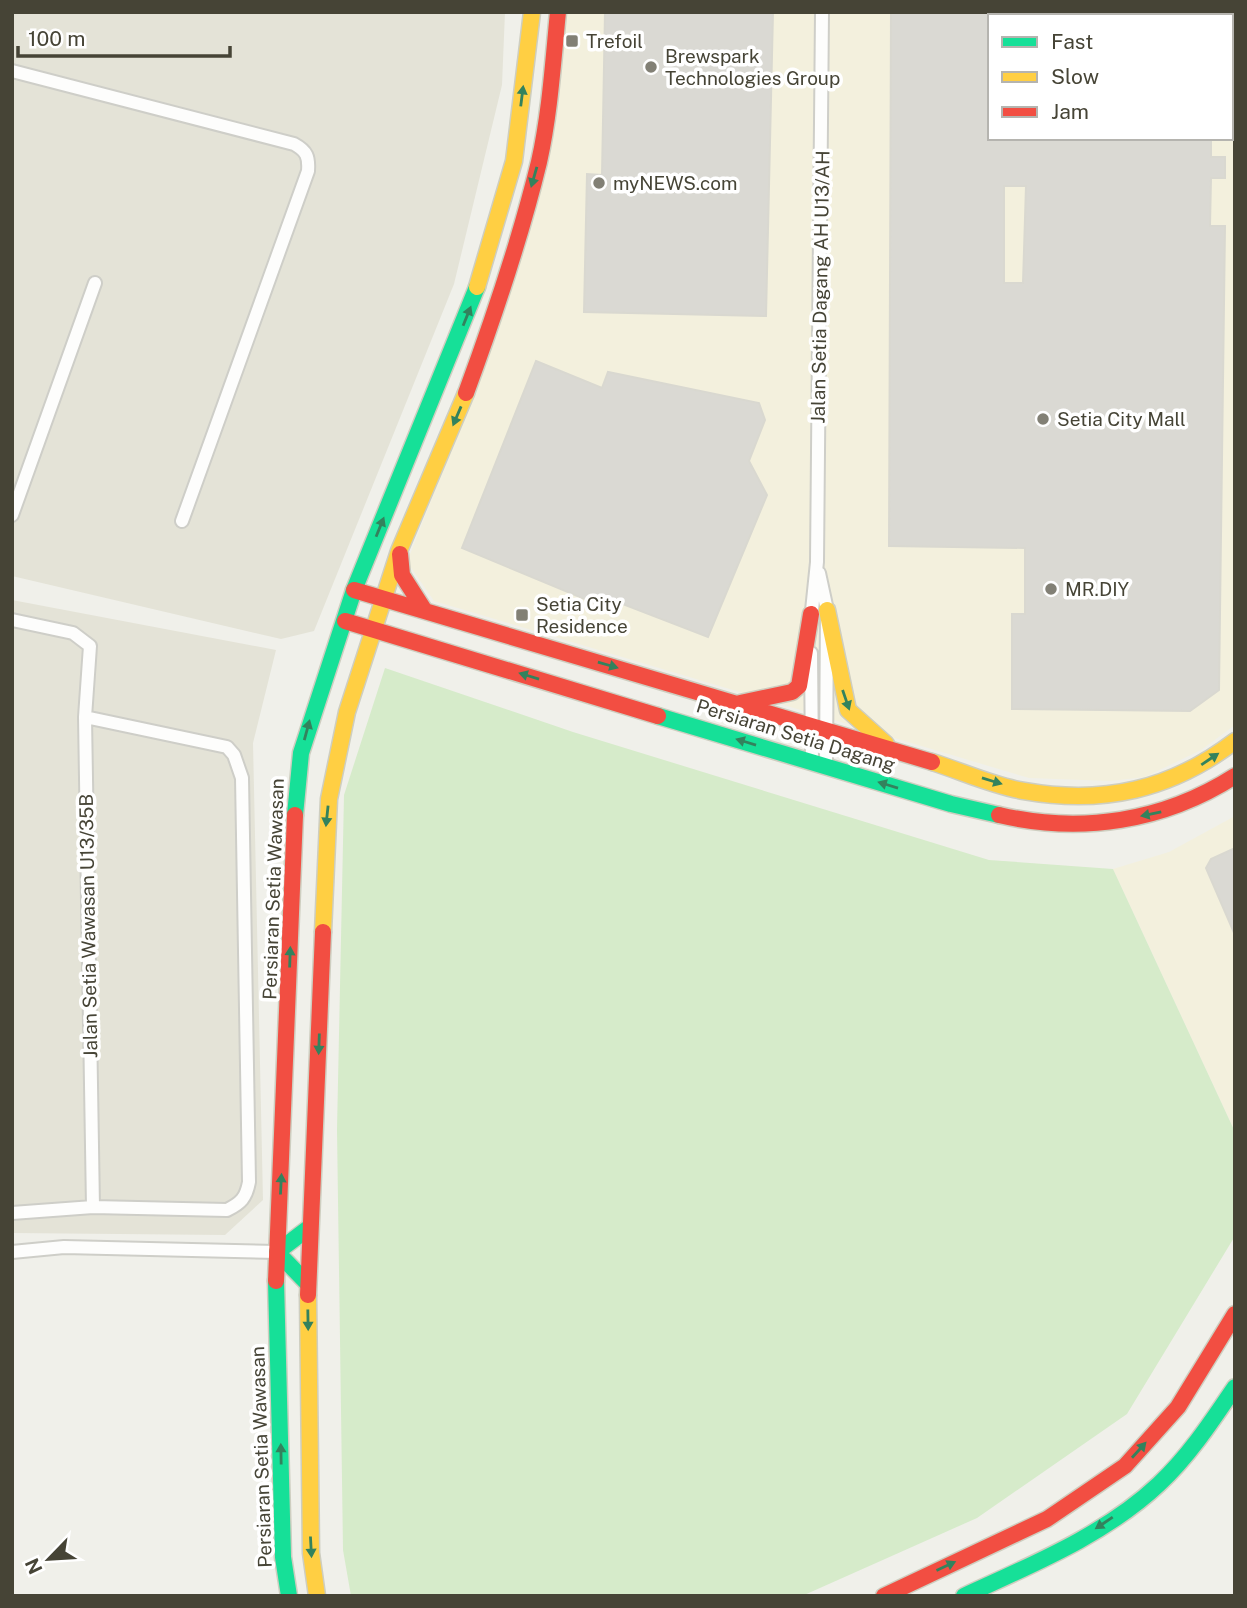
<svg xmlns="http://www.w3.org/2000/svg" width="1247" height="1608" viewBox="0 0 1247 1608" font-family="'Public Sans',sans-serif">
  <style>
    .residential { fill: #e4e3d7 }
    .commercial { fill: #f3f0dd; fill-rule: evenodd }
    .green { fill: #d6ebca }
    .building { fill: #dad9d3; stroke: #d9d8d0; stroke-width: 2; fill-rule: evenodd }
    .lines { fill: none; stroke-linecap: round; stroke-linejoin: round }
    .street-casing { stroke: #cecec8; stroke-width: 16 }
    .fast-casing { stroke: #cecec0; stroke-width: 19 }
    .slow-casing { stroke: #cecec0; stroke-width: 19 }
    .jam-casing { stroke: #cecec0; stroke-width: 19 }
    .street { stroke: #fdfdfc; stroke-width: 12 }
    .fast { stroke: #16e098; stroke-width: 16 }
    .slow { stroke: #ffcf43; stroke-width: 16 }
    .jam { stroke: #f24e42; stroke-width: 16 }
    .oneway { fill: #33825d }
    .poi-dot { fill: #828075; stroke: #fff; stroke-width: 2.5 }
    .labels { text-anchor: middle; stroke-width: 7; stroke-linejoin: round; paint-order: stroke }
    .poi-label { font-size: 19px; fill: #464436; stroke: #fff; text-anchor: start }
    .street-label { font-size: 19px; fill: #464436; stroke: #fff }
  </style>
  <rect width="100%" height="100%" fill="#f0f0ea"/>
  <!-- residential -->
  <path class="residential" d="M12,12H505L502,85L454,284L314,631L281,639L12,576Z
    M12,600L276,650L253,743L263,1200L225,1235L12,1233Z"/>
  <!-- commercial -->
  <path class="commercial" d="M565,12H1235V725L1201,750L1145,777L1110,781L1029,778L434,601L407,562L502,319ZM990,16H1231V138H990Z
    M1235,816V1132L1113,869L1169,852Z"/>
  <!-- green -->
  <path class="green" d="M385,668L573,732L989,860L1113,869L1235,1132V1236L1127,1414L977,1518L802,1596H351L343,1550L337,1130L344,795Z"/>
  <!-- building -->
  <path class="building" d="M605,12H773L766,316L584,312L587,174L602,175Z
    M891,12H990V138H1211V157H1225V178H1211L1210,226H1225L1219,690L1190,711L1012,709V614H1025V548L889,546ZM1004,186H1026L1023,283H1004Z
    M536,361L602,388L608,372L759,403L765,420L749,461L767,495L708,637L615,601L611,610L462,548Z
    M1235,848V935L1206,868L1211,859Z"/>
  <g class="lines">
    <!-- street casing -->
    <g class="street-casing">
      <path id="street" d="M12,71L294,144C307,151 309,157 308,171L182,521
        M12,515L95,283
        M819,573L827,610L826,766
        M12,620L73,633L90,646L85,717L93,1207
        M811,620L817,562L822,12
        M811,653L812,761
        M12,1213L93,1207L227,1210C241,1203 246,1198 249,1182L242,778L234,755L227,747L85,717
        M12,1252L64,1247L277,1252"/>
    </g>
    <!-- fast casing -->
    <g class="fast-casing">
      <path id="fast" d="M658,716L951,804L999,815
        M295,815L301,753L354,590L477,287
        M277,1252L308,1284
        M277,1252L310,1227
        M276,1281L283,1557L289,1596
        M964,1596C1031,1565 1105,1535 1159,1484C1189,1456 1212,1421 1235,1387"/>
    </g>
    <!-- slow casing -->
    <g class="slow-casing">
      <path id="slow" d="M477,287L514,161L532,12
        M827,610L848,710L886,744
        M932,762C961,771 993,786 1024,791C1103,805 1171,790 1235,741
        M323,932L329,799L347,712L399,551L466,393
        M308,1295L311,1553L317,1596"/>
    </g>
    <!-- jam casing -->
    <g class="jam-casing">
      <path id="jam" d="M466,393C494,317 520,240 539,162C550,113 553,62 558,12
        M400,554L402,575L425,611
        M354,590L932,762
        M345,621L658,716
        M740,703L792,692L799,686L811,614
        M999,815C1081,834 1163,822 1235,776
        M276,1281L295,815
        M308,1295L323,932
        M884,1596L1047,1519L1125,1466L1178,1407L1235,1314"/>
    </g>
    <!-- street -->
    <use href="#street" class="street"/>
    <!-- fast -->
    <use href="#fast" class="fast"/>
    <!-- slow -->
    <use href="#slow" class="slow"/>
    <!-- jam -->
    <use href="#jam" class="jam"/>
  </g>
  <!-- one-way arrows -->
  <defs><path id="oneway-solid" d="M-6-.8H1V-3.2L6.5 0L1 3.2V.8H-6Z" transform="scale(1.75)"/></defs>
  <g class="oneway">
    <use href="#oneway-solid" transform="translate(522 96) rotate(-83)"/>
    <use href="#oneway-solid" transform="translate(534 177) rotate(106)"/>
    <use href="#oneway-solid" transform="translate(467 316) rotate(-68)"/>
    <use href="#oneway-solid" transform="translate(457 416) rotate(113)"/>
    <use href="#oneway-solid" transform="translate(380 527) rotate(-68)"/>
    <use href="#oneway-solid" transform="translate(608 665) rotate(16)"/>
    <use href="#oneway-solid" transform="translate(529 676) rotate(-163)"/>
    <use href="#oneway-solid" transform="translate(846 700) rotate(71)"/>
    <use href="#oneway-solid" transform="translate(307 730) rotate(-75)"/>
    <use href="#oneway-solid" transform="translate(746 742) rotate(-163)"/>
    <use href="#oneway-solid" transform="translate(1210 759) rotate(-34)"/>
    <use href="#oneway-solid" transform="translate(992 781) rotate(17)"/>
    <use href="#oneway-solid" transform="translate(888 785) rotate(-163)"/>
    <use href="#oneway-solid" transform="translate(1151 814) rotate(168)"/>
    <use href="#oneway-solid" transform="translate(327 816) rotate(96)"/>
    <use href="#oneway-solid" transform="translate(290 957) rotate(-88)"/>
    <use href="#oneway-solid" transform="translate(319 1044) rotate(92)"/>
    <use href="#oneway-solid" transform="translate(281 1184) rotate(-87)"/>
    <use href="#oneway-solid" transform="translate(308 1320) rotate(89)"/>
    <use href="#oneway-solid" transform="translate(1139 1450) rotate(-48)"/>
    <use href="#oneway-solid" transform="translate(281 1454) rotate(-91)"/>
    <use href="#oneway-solid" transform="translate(1104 1523) rotate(146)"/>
    <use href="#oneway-solid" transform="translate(311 1547) rotate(87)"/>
    <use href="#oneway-solid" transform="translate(946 1566) rotate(-25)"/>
  </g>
  <!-- markers -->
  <g class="poi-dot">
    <rect x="565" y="34" width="14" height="14" rx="3.5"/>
    <circle cx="651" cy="67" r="7"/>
    <circle cx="599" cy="183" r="7"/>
    <circle cx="1043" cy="419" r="7"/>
    <circle cx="1051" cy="589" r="7"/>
    <rect x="515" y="608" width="14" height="14" rx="3.5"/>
  </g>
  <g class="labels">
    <!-- poi labels -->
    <g class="poi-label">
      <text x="586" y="48">Trefoil</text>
      <text x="665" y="63">Brewspark<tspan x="665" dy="22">Technologies Group</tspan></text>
      <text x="613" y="190">myNEWS.com</text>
      <text x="1057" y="426">Setia City Mall</text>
      <text x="1065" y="596">MR.DIY</text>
      <text x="536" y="611">Setia City<tspan x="536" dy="22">Residence</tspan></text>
    </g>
    <!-- street labels -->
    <g class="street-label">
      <text transform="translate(820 287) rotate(-89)" y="7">Jalan Setia Dagang AH U13/AH</text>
      <text transform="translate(796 735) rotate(17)" y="7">Persiaran Setia Dagang</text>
      <text transform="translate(273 889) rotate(-88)" y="7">Persiaran Setia Wawasan</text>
      <text transform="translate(88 926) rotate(-91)" y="7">Jalan Setia Wawasan U13/35B</text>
      <text transform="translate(261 1457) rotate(-92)" y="7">Persiaran Setia Wawasan</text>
    </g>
  </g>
  <!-- border -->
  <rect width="1247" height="1608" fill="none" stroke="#464436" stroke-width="28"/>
  <!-- legend -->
  <rect x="988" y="14" width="245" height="126" fill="#ffffff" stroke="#b5b4af" stroke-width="2"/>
  <rect x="1002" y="37" width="35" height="10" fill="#16e098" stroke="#b5b4af" stroke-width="2"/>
  <text x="1051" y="49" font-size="21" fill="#464436">Fast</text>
  <rect x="1002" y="72" width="35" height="10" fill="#ffcf43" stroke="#b5b4af" stroke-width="2"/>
  <text x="1051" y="84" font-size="21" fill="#464436">Slow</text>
  <rect x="1002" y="107" width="35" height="10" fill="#f24e42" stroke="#b5b4af" stroke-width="2"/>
  <text x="1051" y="119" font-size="21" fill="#464436">Jam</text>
  <!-- north arrow -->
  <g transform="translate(49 1559) rotate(245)" stroke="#ffffff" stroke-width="5" paint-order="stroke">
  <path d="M0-5L12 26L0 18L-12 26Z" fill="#464436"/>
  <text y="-10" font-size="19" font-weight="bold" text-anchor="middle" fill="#464436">N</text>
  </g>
  <!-- scale -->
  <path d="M18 46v10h212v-10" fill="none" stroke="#464436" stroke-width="3.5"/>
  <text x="28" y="46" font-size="21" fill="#464436" stroke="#ffffff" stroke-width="5" paint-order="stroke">100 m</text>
</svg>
